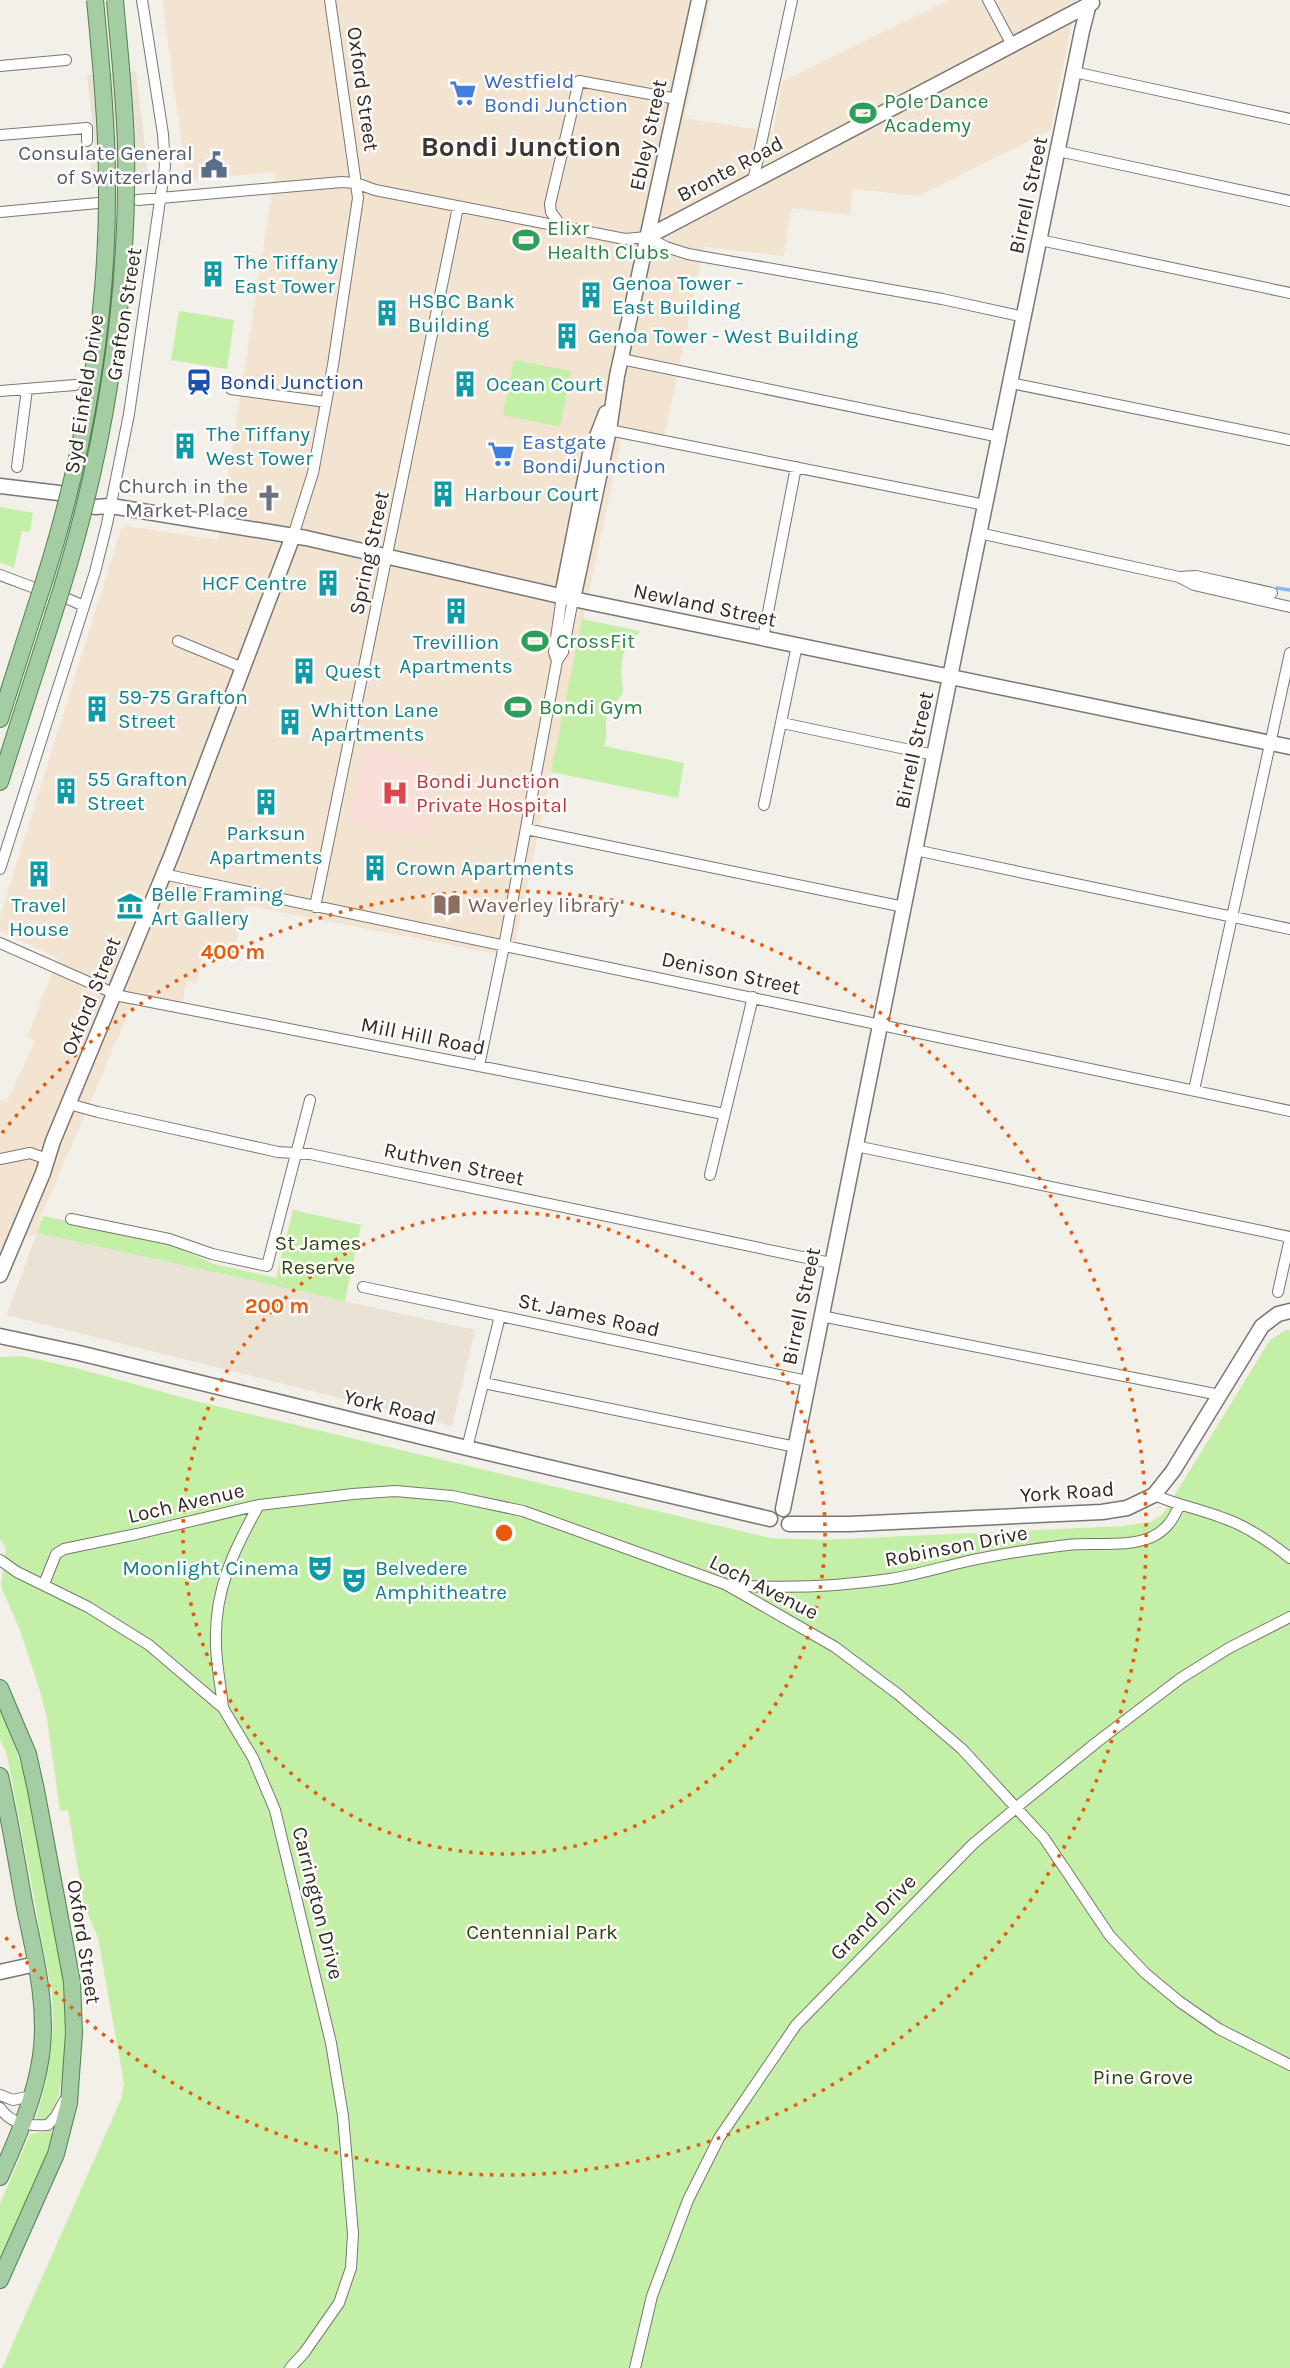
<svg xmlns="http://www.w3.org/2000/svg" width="1290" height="2368" viewBox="0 0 1290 2368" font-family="Karla,sans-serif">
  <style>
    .commercial { fill: #f3e3d1 }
    .built { fill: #ebe2d6 }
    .medical { fill: #f9dfd7 }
    .green { fill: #c3efa7 }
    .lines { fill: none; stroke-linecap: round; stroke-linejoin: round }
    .stream { stroke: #86b9fd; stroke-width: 3.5 }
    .secondary-tunnel { stroke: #ccc8c3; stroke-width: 14; stroke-dasharray: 14 7; stroke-linecap: butt }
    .street-casing { stroke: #7a7672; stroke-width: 12 }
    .secondary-casing { stroke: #7a7672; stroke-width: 17 }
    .primary-casing { stroke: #537f51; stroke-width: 18 }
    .street { stroke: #fff; stroke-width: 10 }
    .secondary { stroke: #fff; stroke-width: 14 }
    .primary { stroke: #a4cda3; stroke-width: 16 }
    .primary-bridge-casing { stroke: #537f51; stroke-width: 18; stroke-linecap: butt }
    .primary-bridge { stroke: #a4cda3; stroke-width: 16 }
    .ring { fill: none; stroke: #e8590c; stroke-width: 3.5; stroke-dasharray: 3.5 7 }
    .labels { text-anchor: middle; stroke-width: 5; stroke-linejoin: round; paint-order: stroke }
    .shop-label { font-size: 21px; fill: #366cbe; stroke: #fffcf9; text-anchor: start }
    .street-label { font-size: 21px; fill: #2e2c2a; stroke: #fffcf9 }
    .leisure-label { font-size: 21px; fill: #27864d; stroke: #fffcf9; text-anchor: start }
    .service-label { font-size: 21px; fill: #4e5e75; stroke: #fffcf9; text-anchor: end }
    .culture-label { font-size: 21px; fill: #0d838f; stroke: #fffcf9; text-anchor: start }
    .transit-label { font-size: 21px; fill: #164399; stroke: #fffcf9; text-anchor: start }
    .worship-label { font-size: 21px; fill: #5b616d; stroke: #fffcf9; text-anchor: end }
    .health-label { font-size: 21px; fill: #be3a42; stroke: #fffcf9; text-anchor: start }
    .education-label { font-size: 21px; fill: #785e54; stroke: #fffcf9; text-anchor: start }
    .park-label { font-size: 21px; fill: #2a4713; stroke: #fffcf9 }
    .district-label { font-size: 28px; font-weight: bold; fill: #393632; stroke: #fffcf9 }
    .centre { fill: #e8590c; stroke: #fffcf9; stroke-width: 3.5 }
    .ring-label { font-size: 21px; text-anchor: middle; font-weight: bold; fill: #e8590c; stroke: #fffcf9; stroke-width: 5; stroke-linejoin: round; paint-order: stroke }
  </style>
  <rect width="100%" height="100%" fill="#f3efe9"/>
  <!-- commercial -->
  <path class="commercial" d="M162,0H711L684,118L773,132L782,82L948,0H1076L1051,130L918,196L853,189L850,215L791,208L784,256L704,247L662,446L622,436L512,957L245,905L233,959L203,952L197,983L187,981L182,1005L136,995L42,1214L37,1233L0,1248V1100L7,1102L35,1041L27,1037L58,958L0,931V917L121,529L127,526L218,540L275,172L187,180Z"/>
  <!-- built -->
  <path class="built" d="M136,71L147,164L145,180L139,185L92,187L89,148L95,147L87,75Z
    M37,1233L475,1330L452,1426L7,1315Z"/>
  <!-- medical -->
  <path class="medical" d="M364,747L441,762L426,839L349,824Z"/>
  <!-- green -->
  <path class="green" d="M179,311L234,320L227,369L171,360Z
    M514,360L571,371L560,427L503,415Z
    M0,507L33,513L30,532L22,531L14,568L0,562Z
    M582,619L640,631L623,654L621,669L623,692C619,701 610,707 607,717C604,727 609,735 604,746L684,763L678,798L551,772Z
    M293,1210L361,1225L345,1301L37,1233L43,1216L151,1239L172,1245L214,1264L276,1278Z
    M1286,1330H1290V2368H2L122,2097L124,2083L98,1938L84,1904L68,1810L60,1811L47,1719L41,1694L21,1633L1,1586L6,1548L0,1539V1357L22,1356L76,1368L199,1402L770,1538L820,1540L1124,1526L1151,1522L1163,1514L1270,1340Z
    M0,1706L28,1785L66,1990L67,2004C64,2037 67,2096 46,2121H38L36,2117C50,2076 55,2035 52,1993L7,1755L0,1739Z
    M52,2131L47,2157L0,2264V2204L30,2134Z"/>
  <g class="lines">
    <!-- stream -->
    <path class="stream" d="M1277,588L1290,590"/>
    <!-- secondary-tunnel -->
    <path class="secondary-tunnel" d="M57,503L94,507"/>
    <!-- street casing -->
    <g class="street-casing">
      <path id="street" d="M988,0L1012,45
        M0,66L66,60
        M1074,72L1290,119
        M0,135L87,128V141
        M1058,151L1290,201
        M753,181L792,0
        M138,200L342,182L356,183L375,190L625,239L647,237L666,247L688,254L942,299L1024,317
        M0,212L98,203
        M562,227L551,212L550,204L579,81L677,99
        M1040,240L1290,293
        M621,359L1000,437
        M1011,383L1290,440
        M231,389L326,402
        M0,391L75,385
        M609,430L985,505
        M17,467L27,389
        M979,533L1179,577L1194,585L1290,607
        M293,536L313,473L333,365L358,198L330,0
        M0,575L32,587
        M1180,577L1196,576L1272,593
        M68,599L84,606
        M763,638L796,467
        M178,641L243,668
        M557,661L554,652L562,596
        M782,723L934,755
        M764,805L797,645
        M526,829L904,907
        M915,850L1290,929
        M0,869L95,572L107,524L129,414L165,166L163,134L142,0
        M163,874L1290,1111
        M315,907L458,207
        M0,943L120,996L724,1114
        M479,1066L504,946L557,661L563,652L573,599
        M1194,1090L1290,653
        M69,1104L98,1112L278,1152L310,1154L831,1263
        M856,1146L1290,1237
        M0,1159L30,1153L47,1159
        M710,1175L753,997
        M71,1219L169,1239L212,1254L267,1266L310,1100
        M363,1287L807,1381
        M1278,1292L1290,1238
        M821,1316L1220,1395
        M484,1383L796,1447
        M467,1448L500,1316
        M1154,1495C1177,1505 1200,1509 1223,1518C1247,1526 1270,1542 1290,1558
        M0,1560L17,1572L88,1607L149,1645L223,1708L253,1758L275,1810L331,2043L343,2116L353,2234L351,2268L339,2303L304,2353L290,2368
        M44,1584L56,1554L64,1549L137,1534L259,1505L353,1494L395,1491L452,1496L523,1511L725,1584L835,1647L899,1695L962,1749L1044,1838L1110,1936L1145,1973L1180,2002L1219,2029L1290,2065
        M731,1585C786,1589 835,1587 890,1579C916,1575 942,1567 968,1561C1000,1554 1034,1549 1067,1545C1094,1542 1126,1548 1152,1537C1166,1530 1173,1520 1179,1506
        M223,1708C221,1686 216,1664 216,1643C214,1591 234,1549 259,1505
        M0,2095L13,2100L31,2096
        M0,2108C12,2125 28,2126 48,2125L56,2116L64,2101
        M635,2368L652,2296L688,2200L719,2138L796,2025L973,1844L1017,1807L1097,1742L1181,1678L1229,1648L1290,1617"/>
    </g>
    <!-- secondary casing -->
    <g class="secondary-casing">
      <path id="secondary" d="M647,237L1092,3
        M0,486L59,493
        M95,507L111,506L306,538L573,599L1290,747
        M562,596L590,454L606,413
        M573,599L609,430L617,376L699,0
        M0,1275L43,1173L53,1141L172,854L293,536
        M0,1336L79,1353L467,1448L770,1519
        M783,1509C833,1257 884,1004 935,751C983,511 1035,272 1082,31L1090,0
        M789,1524H850L1102,1512L1127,1508L1154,1495L1173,1471L1262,1326L1278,1314L1290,1311
        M0,1972L36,1964"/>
    </g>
    <!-- primary casing -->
    <g class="primary-casing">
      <path id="primary" d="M0,719L36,606
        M0,782L54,613
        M0,1688L28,1754L36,1790L72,1982L74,2033L69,2103L56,2154L0,2280
        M0,1776C10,1820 17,1864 25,1908C35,1956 48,2006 41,2056C35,2098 17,2139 0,2177"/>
    </g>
    <!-- street -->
    <use href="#street" class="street"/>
    <!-- secondary -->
    <use href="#secondary" class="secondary"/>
    <!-- primary -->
    <use href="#primary" class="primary"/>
    <!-- primary-bridge casing -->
    <g class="primary-bridge-casing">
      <path id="primary-bridge" d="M36,606C81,471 108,329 107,186C107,124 101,62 95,0
        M54,613C103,462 129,307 126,148C125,99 119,49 115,0"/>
    </g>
    <!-- primary-bridge -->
    <use href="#primary-bridge" class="primary-bridge"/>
  </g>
  <!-- distance rings -->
  <g class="ring">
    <circle cx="504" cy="1533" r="321"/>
    <path d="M2 1133A642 642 0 1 1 2 1933"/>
  </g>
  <!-- icons -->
  <defs>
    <g id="supermarket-bare" transform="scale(2.1)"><path d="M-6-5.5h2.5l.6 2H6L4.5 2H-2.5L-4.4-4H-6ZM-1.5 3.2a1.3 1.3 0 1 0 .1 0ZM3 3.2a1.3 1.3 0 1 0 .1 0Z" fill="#3f7fe0" stroke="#fffcf9" stroke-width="2.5" paint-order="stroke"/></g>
    <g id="stadium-bare" transform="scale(2.1)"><path d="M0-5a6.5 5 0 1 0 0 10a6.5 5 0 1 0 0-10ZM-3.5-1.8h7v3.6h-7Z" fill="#2e9e5b" stroke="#fffcf9" stroke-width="2.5" paint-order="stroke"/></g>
    <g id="civic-bare" transform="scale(2.1)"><path d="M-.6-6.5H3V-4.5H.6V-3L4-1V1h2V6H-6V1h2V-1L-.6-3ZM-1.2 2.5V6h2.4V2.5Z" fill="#5c6f8a" stroke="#fffcf9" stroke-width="2.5" paint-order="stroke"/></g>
    <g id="building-bare" transform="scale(2.1)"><path d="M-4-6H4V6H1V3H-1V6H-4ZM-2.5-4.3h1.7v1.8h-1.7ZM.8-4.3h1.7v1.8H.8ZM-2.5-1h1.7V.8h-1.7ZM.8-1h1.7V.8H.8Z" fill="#0f9aa8" stroke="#fffcf9" stroke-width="2.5" paint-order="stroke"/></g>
    <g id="station-bare" transform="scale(2.1)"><path d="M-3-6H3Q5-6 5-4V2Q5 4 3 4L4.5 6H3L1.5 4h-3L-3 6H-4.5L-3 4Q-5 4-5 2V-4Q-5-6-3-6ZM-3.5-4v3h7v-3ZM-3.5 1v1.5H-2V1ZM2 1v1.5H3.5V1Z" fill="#1a4fb4" stroke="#fffcf9" stroke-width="2.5" paint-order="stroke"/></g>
    <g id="church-bare" transform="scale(2.1)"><path d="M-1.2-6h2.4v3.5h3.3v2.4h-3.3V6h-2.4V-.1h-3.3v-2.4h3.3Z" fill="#6b7280" stroke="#fffcf9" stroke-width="2.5" paint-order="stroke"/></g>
    <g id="hospital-bare" transform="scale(2.1)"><path d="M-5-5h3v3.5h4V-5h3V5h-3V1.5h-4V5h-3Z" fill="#e0444e" stroke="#fffcf9" stroke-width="2.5" paint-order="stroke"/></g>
    <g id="library-bare" transform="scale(2.1)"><path d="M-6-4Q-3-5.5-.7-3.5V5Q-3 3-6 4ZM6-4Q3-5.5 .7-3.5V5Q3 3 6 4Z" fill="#8d6e63" stroke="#fffcf9" stroke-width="2.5" paint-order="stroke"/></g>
    <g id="museum-bare" transform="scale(2.1)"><path d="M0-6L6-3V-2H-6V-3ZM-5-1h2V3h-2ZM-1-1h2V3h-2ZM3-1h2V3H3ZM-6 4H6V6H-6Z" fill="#0f9aa8" stroke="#fffcf9" stroke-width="2.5" paint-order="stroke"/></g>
    <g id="theatre-bare" transform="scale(2.1)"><path d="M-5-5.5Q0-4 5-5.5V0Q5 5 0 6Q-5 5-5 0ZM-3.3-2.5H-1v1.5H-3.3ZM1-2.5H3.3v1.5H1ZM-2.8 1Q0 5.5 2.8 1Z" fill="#0f9aa8" stroke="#fffcf9" stroke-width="2.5" paint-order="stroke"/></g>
  </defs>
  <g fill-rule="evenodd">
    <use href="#supermarket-bare" x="463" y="93"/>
    <use href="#stadium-bare" x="863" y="113"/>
    <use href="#civic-bare" x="214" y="165"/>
    <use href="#stadium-bare" x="526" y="240"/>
    <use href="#building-bare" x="213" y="274"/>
    <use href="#building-bare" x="591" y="295"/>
    <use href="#building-bare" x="387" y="313"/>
    <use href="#building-bare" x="567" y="336"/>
    <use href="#station-bare" x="199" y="382"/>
    <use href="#building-bare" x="465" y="384"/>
    <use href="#building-bare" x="185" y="446"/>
    <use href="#supermarket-bare" x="501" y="454"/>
    <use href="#building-bare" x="443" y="494"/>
    <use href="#church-bare" x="269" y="498"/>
    <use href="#building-bare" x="328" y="583"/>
    <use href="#building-bare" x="456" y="611"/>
    <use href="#stadium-bare" x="535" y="641"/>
    <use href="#building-bare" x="304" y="671"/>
    <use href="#stadium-bare" x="518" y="707"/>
    <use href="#building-bare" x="97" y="709"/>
    <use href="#building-bare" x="290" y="722"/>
    <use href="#building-bare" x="66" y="791"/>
    <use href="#hospital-bare" x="395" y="793"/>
    <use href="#building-bare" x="266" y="802"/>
    <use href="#building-bare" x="375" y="868"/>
    <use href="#building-bare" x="39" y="874"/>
    <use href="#library-bare" x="447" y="905"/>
    <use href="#museum-bare" x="130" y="906"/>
    <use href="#theatre-bare" x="320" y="1568"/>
    <use href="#theatre-bare" x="354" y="1580"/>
  </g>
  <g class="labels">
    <!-- shop labels -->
    <g class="shop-label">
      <text x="484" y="88">Westfield<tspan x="484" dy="24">Bondi Junction</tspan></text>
      <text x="522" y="449">Eastgate<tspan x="522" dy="24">Bondi Junction</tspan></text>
    </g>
    <!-- street labels -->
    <g class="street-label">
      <text transform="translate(363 89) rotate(82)" y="7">Oxford Street</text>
      <text transform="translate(648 135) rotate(-78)" y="7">Ebley Street</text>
      <text transform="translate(730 169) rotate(-28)" y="7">Bronte Road</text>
      <text transform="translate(1028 195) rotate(-78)" y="7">Birrell Street</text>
      <text transform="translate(124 314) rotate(-81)" y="7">Grafton Street</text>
      <text transform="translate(84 394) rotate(-81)" y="7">Syd Einfeld Drive</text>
      <text transform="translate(369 553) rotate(-78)" y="7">Spring Street</text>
      <text transform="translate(705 605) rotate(12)" y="7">Newland Street</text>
      <text transform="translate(914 750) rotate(-78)" y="7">Birrell Street</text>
      <text transform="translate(731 973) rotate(12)" y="7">Denison Street</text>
      <text transform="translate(91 996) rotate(-68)" y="7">Oxford Street</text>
      <text transform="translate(423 1036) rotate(11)" y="7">Mill Hill Road</text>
      <text transform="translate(454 1164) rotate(12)" y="7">Ruthven Street</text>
      <text transform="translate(801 1306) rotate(-78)" y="7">Birrell Street</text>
      <text transform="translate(589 1315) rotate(12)" y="7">St. James Road</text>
      <text transform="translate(390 1407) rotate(14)" y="7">York Road</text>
      <text transform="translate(1067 1492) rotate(-4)" y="7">York Road</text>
      <text transform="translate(186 1503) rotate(-13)" y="7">Loch Avenue</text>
      <text transform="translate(956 1546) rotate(-11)" y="7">Robinson Drive</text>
      <text transform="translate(764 1587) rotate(27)" y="7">Loch Avenue</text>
      <text transform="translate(318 1903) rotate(76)" y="7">Carrington Drive</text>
      <text transform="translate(873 1917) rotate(-45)" y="7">Grand Drive</text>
      <text transform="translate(84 1942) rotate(81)" y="7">Oxford Street</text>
    </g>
    <!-- leisure labels -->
    <g class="leisure-label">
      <text x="884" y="108">Pole Dance<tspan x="884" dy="24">Academy</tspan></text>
      <text x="547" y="235">Elixr<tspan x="547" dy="24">Health Clubs</tspan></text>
      <text x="556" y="648">CrossFit</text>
      <text x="539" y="714">Bondi Gym</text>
    </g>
    <!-- service labels -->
    <g class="service-label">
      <text x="193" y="160">Consulate General<tspan x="193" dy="24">of Switzerland</tspan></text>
    </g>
    <!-- culture labels -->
    <g class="culture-label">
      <text x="234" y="269">The Tiffany<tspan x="234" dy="24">East Tower</tspan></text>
      <text x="612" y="290">Genoa Tower -<tspan x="612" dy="24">East Building</tspan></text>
      <text x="408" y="308">HSBC Bank<tspan x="408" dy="24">Building</tspan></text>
      <text x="588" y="343">Genoa Tower - West Building</text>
      <text x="486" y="391">Ocean Court</text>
      <text x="206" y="441">The Tiffany<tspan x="206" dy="24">West Tower</tspan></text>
      <text x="464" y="501">Harbour Court</text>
      <text x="307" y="590" text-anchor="end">HCF Centre</text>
      <text x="456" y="649" text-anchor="middle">Trevillion<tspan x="456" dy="24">Apartments</tspan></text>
      <text x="325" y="678">Quest</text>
      <text x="118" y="704">59-75 Grafton<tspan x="118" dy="24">Street</tspan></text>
      <text x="311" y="717">Whitton Lane<tspan x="311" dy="24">Apartments</tspan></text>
      <text x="87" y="786">55 Grafton<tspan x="87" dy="24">Street</tspan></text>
      <text x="266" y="840" text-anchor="middle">Parksun<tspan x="266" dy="24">Apartments</tspan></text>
      <text x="396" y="875">Crown Apartments</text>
      <text x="151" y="901">Belle Framing<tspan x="151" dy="24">Art Gallery</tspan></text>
      <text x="39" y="912" text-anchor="middle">Travel<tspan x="39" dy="24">House</tspan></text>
      <text x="299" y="1575" text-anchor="end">Moonlight Cinema</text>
      <text x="375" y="1575">Belvedere<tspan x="375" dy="24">Amphitheatre</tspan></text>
    </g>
    <!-- transit labels -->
    <g class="transit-label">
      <text x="220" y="389">Bondi Junction</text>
    </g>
    <!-- worship labels -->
    <g class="worship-label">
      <text x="248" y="493">Church in the<tspan x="248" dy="24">Market Place</tspan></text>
    </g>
    <!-- health labels -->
    <g class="health-label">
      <text x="416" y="788">Bondi Junction<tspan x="416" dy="24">Private Hospital</tspan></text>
    </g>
    <!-- education labels -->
    <g class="education-label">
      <text x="468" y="912">Waverley library</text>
    </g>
    <!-- park labels -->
    <g class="park-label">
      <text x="318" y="1250">St James<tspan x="318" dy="24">Reserve</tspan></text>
      <text x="542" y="1939">Centennial Park</text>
      <text x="1143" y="2084">Pine Grove</text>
    </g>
    <!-- district labels -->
    <g class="district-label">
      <text x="521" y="156">Bondi Junction</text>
    </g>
  </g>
  <circle cx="504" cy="1533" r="10" class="centre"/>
  <g class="ring-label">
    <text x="233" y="959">400 m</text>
    <text x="277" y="1313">200 m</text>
  </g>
</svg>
